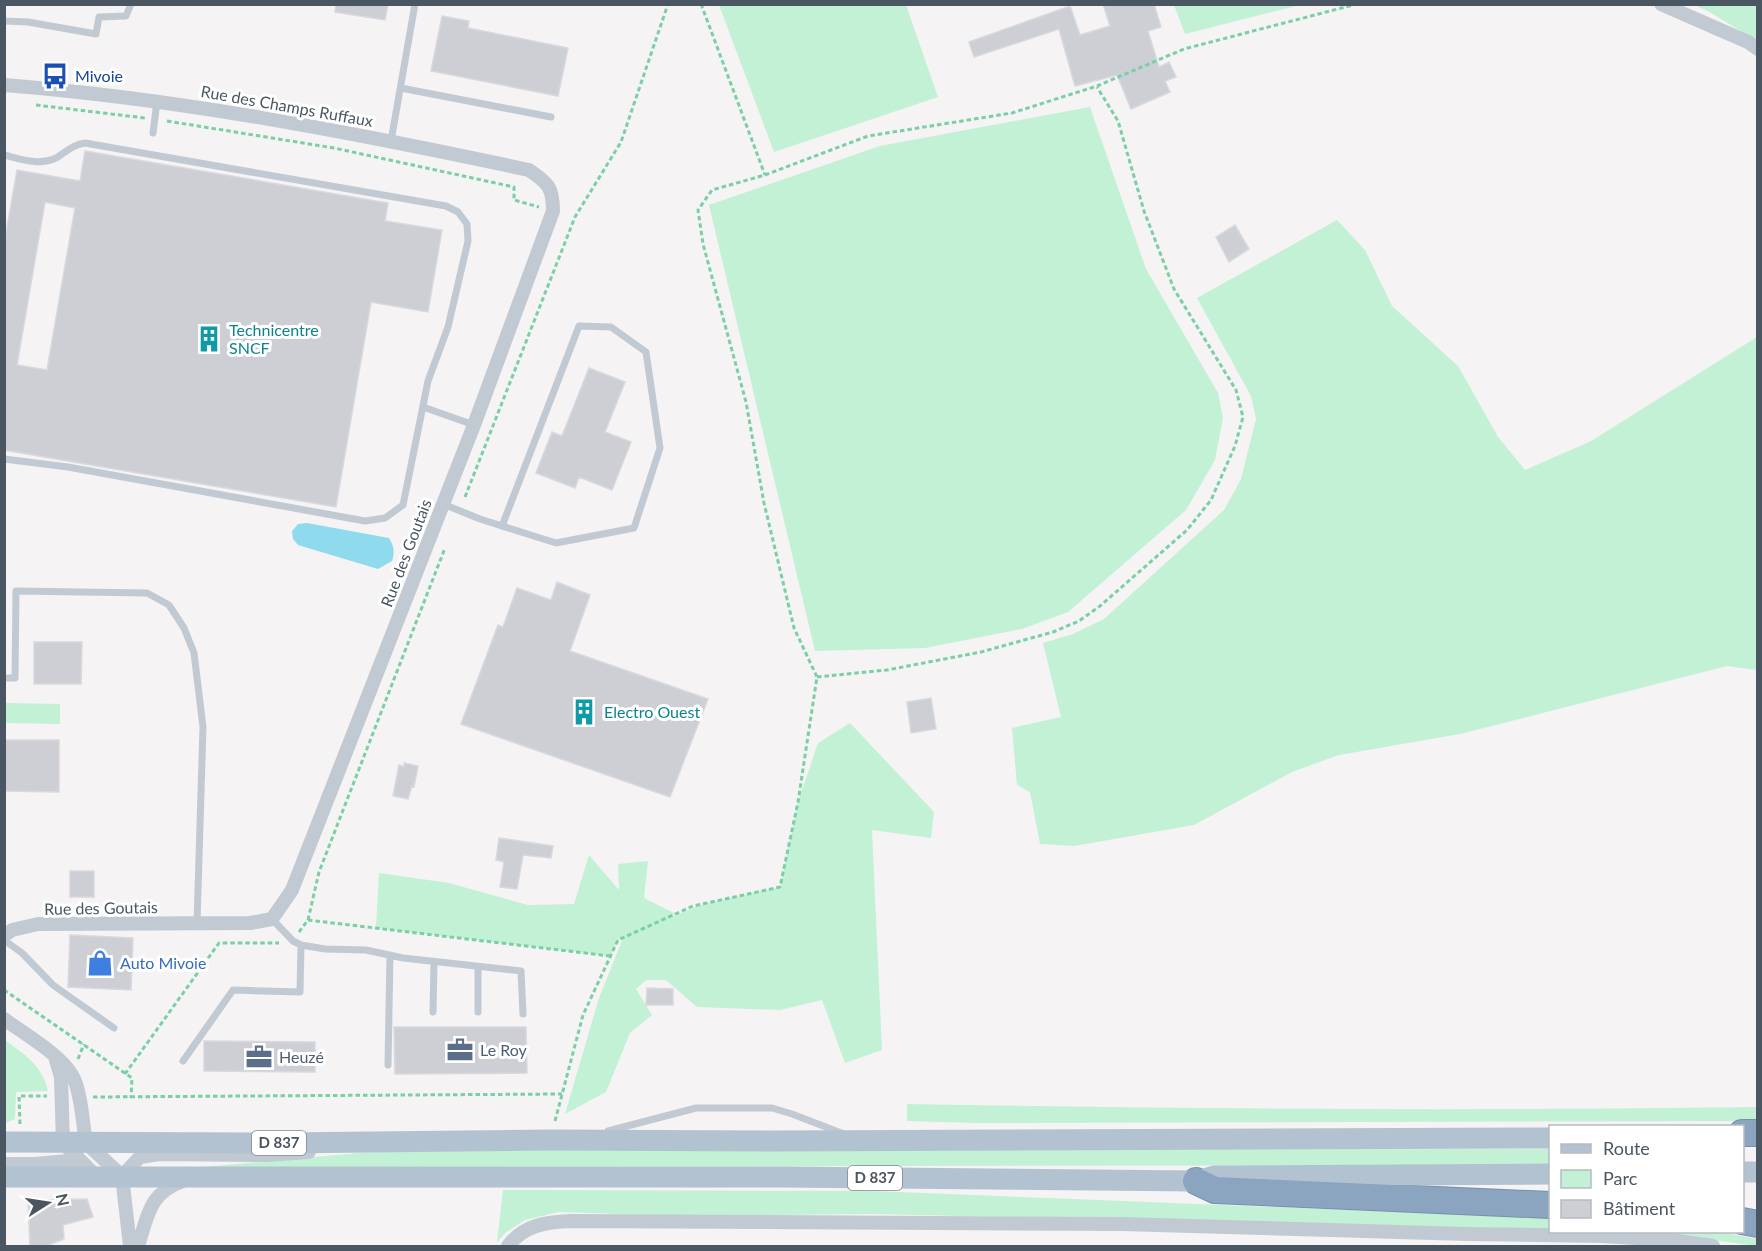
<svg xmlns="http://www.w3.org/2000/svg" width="1762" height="1251" viewBox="0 0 1762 1251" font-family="Lato,sans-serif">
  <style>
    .green { fill: #c3f1d5 }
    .water { fill: #90daee }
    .building { fill: #cdcfd5; stroke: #d7d9de; stroke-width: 1.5; fill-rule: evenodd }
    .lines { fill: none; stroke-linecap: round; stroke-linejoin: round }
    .highway-casing { stroke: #7690ad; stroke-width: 28 }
    .path { stroke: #7ad0a6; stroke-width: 3; stroke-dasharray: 4.5 3; stroke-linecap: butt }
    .lane { stroke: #c1cad2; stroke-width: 7 }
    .street { stroke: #c1cad2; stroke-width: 14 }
    .primary { stroke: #b3c2d1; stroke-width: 21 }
    .highway { stroke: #8ba5c1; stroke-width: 26 }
    .labels { text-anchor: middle; stroke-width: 6; stroke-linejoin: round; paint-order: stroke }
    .shield { fill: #fff; stroke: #808990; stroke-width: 1.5 }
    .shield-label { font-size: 15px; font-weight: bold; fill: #4a5661 }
    .transit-label { font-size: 16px; fill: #164399; stroke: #fff; text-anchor: start }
    .street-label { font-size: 16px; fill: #4a5661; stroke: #fff }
    .culture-label { font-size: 16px; fill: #0d838f; stroke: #fff; text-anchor: start }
    .shop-label { font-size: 16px; fill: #366cbe; stroke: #fff; text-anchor: start }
    .service-label { font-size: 16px; fill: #4e5e75; stroke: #fff; text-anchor: start }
  </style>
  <rect width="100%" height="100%" fill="#f5f3f3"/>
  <!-- green -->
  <path class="green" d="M719,5H906L938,97L774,152Z
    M1174,5V4L1300,5L1185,34Z
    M1694,5H1757V41L1708,11Z
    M1090,107L1146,269L1218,393L1223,418L1215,460L1186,510L1068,612L1022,629L925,648L815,651L709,205L880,146Z
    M1337,220L1365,250L1392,306L1458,366L1498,437L1525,470L1591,441L1757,337V670L1727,666L1460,734L1339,755L1292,772L1194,825L1074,846L1040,844L1030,792L1017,785L1012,728L1061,717L1043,643L1073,634L1104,619L1224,510L1241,479L1256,419L1251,396L1197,298Z
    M5,703L60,704V724L5,723Z
    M850,723L934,812L931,838L872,830L882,1050L845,1063L822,1000L780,1010L697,1007L666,980H646L636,989L652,1015L630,1033L606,1092L565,1114L599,998L623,938L618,940L610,956L376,928L379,873L449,883L528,905L574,904L589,855L619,890L618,864L648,861L644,898L676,914L670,918L700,905L780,887L798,802L818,743Z
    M5,1040C25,1055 42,1065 48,1091L16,1092L15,1119L6,1123Z
    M907,1104C1190,1109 1474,1111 1757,1107L1758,1121L974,1123L907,1121Z
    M1550,1149V1165L203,1167L358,1153L430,1150Z
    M503,1190L872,1191L1550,1218V1229L871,1214L681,1216L558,1212L525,1220L505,1233L497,1242Z
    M1623,1232H1722L1757,1239V1246L1705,1239Z"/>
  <!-- water -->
  <path class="water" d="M307,523L389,538C394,546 395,552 392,561L378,569L298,545L293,539L292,531L298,524Z"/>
  <!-- building -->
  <path class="building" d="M336,4H388L385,20L335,12Z
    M1103,4H1154L1161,27L1148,31L1159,67L1169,62L1176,77L1165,81L1170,92L1131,109L1117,75L1075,86L1059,29L974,57L969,42L1070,6L1080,35L1110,26Z
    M442,16L469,21L468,28L568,48L558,96L431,71Z
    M85,151L388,203L385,221L442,230L428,312L371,302L336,507L4,450V244L17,170L80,181ZM45,202L75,208L47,370L17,365Z
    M1235,225L1249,249L1229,262L1216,237Z
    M589,368L625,382L605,432L631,442L612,490L579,477L575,488L536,473L552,432L562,436Z
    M557,582L590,595L570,651L708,699L670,797L461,724L498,625L503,627L517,588L551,600Z
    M34,642H82L81,684H34Z
    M931,698L936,729L911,733L907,702Z
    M4,740H59V792L4,791Z
    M404,763L418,766L414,787L412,786L408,799L393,796L399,765L404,767Z
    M499,838L553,846L551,858L523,855L517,889L500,887L504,862L496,860Z
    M70,871H94V897H70Z
    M70,935L133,938L131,990L68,987Z
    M647,988L673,989V1005H646Z
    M394,1027H526L527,1073L395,1074Z
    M204,1041L315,1042V1072L204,1071Z
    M87,1199L93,1217L63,1225L64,1239L46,1246H30L28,1200Z"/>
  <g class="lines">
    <!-- highway casing -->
    <g class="highway-casing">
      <path id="highway" d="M1742,1133H1758
        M1196,1181L1215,1190L1550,1205
        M1742,1221L1758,1224"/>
    </g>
    <!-- path -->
    <path class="path" d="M701,4L765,175
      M36,105L145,118
      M167,121L334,148L514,187V200L539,207
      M465,497L575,217L621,142L668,4
      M817,677L887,670L981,652L1053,632L1079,621L1100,606L1187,530L1211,500L1235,446L1243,417L1236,390L1174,289L1144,211L1118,121L1097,87
      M308,920L610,956
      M299,932L308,920L319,872L445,548
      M4,990L132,1078L131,1098
      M78,1059L84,1044
      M125,1074L219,943H279
      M93,1097L562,1094
      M555,1121L583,1015L618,940L693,906L780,887L798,802L817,677L794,628L764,503L746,402L703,244L698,210L712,190L765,175L868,136L1012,113L1097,86L1184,49L1357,4
      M20,1124L19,1096H47"/>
    <!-- lane -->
    <path class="lane" d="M4,21L28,22L96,34L99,17L126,16L131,4
      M401,88L551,117
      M153,133L157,101
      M391,141L415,4
      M4,155C21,159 39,166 56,158C66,152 72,145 85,143L446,206L458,212L467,224L468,241L448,327L428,381L403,505L385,518L365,521L68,467L4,459
      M423,407L474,425
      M443,504L480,519L556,543L634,528L660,448L646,352L611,327L579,326L502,526
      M4,678H15L16,591L147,593L169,605L184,628L194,653L203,727L197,923
      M4,940L22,953L53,985L114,1028
      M301,945L325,949L366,950L403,958L521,971L523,1014
      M478,967V1012
      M433,1012L434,962
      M183,1061L233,990L300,992L301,945L293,941L272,919
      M388,1065L390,955
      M608,1131L696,1108H772L792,1114L844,1134"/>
    <!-- street -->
    <path class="street" d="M1661,4L1748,42L1758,49
      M4,85C181,99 356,133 529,170C548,183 553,187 553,211L474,425L292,890L272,919L250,923L38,924L12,930L4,936
      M4,1019C23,1033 61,1055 72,1075C81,1089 83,1126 86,1143
      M56,1060L61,1077L63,1143L96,1176
      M86,1143L122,1176L130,1246
      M4,1164H35L79,1160
      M122,1176L140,1157L159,1154L266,1155L309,1152
      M138,1246C148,1215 149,1193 183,1181
      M508,1246C524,1225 546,1222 571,1221L1121,1224L1467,1234L1602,1236L1671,1240L1713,1246"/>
    <!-- primary -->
    <path class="primary" d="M4,1142L281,1143L550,1140L778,1141L1550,1138
      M1742,1172H1758
      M4,1177H783L1196,1181L1214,1176L1550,1174"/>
    <!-- highway -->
    <use href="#highway" class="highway"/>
  </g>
  <!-- icons -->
  <defs>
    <g id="bus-bare" transform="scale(2.07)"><path d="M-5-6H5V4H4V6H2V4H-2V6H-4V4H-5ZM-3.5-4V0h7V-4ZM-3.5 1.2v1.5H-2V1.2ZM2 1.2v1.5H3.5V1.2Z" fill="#1a4fb4" stroke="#fff" stroke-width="2.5" paint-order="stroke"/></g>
    <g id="building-bare" transform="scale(2.07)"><path d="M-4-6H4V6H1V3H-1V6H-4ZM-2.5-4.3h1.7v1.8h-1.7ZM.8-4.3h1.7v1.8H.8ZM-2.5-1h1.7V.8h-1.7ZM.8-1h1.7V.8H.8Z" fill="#0f9aa8" stroke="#fff" stroke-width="2.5" paint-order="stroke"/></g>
    <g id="shop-bare" transform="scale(2.07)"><path d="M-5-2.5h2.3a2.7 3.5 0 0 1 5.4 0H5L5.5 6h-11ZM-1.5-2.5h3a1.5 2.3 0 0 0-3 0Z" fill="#3f7fe0" stroke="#fff" stroke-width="2.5" paint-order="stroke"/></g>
    <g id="office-bare" transform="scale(2.07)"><path d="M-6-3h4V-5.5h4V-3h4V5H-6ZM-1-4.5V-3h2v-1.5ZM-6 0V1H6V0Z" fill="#5c6f8a" stroke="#fff" stroke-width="2.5" paint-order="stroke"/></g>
  </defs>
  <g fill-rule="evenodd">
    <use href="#bus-bare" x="55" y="76"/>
    <use href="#building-bare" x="209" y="339"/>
    <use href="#building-bare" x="584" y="712"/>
    <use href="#shop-bare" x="100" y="963"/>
    <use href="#office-bare" x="460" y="1050"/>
    <use href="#office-bare" x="259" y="1057"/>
  </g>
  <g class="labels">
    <!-- shield labels -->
    <g class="shield">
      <rect x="252" y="1131" width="54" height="24" rx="4.5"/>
      <rect x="848" y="1166" width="54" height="24" rx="4.5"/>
    </g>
    <g class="shield-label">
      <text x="279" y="1148">D 837</text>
      <text x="875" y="1183">D 837</text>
    </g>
    <!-- transit labels -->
    <g class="transit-label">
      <text x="75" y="82">Mivoie</text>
    </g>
    <!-- street labels -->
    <g class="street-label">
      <text transform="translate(287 106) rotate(10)" y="6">Rue des Champs Ruffaux</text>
      <text transform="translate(406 553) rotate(-69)" y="6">Rue des Goutais</text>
      <text transform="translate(101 908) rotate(-1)" y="6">Rue des Goutais</text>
    </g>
    <!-- culture labels -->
    <g class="culture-label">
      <text x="229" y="336">Technicentre<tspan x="229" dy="18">SNCF</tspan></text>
      <text x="604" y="718">Electro Ouest</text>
    </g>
    <!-- shop labels -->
    <g class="shop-label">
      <text x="120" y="969">Auto Mivoie</text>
    </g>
    <!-- service labels -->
    <g class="service-label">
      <text x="480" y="1056">Le Roy</text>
      <text x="279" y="1063">Heuzé</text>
    </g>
  </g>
  <!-- border -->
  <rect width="1762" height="1251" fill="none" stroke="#4a5661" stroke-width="12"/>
  <!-- legend -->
  <rect x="1549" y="1125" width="195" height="108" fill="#ffffff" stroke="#b7bbc0" stroke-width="1.5"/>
  <rect x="1561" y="1144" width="30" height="9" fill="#b3c2d1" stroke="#b7bbc0" stroke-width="1.5"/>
  <text x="1603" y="1155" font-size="18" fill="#4a5661">Route</text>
  <rect x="1561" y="1170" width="30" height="18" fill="#c3f1d5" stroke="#b7bbc0" stroke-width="1.5"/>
  <text x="1603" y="1185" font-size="18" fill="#4a5661">Parc</text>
  <rect x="1561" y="1200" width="30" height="18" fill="#cdcfd5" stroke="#b7bbc0" stroke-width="1.5"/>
  <text x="1603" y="1215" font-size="18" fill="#4a5661">Bâtiment</text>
  <!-- north arrow -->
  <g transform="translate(48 1203) rotate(78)" stroke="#ffffff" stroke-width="4.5" paint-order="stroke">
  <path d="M0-4.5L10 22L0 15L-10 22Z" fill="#4a5661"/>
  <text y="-9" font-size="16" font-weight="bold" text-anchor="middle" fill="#4a5661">N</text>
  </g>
</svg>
